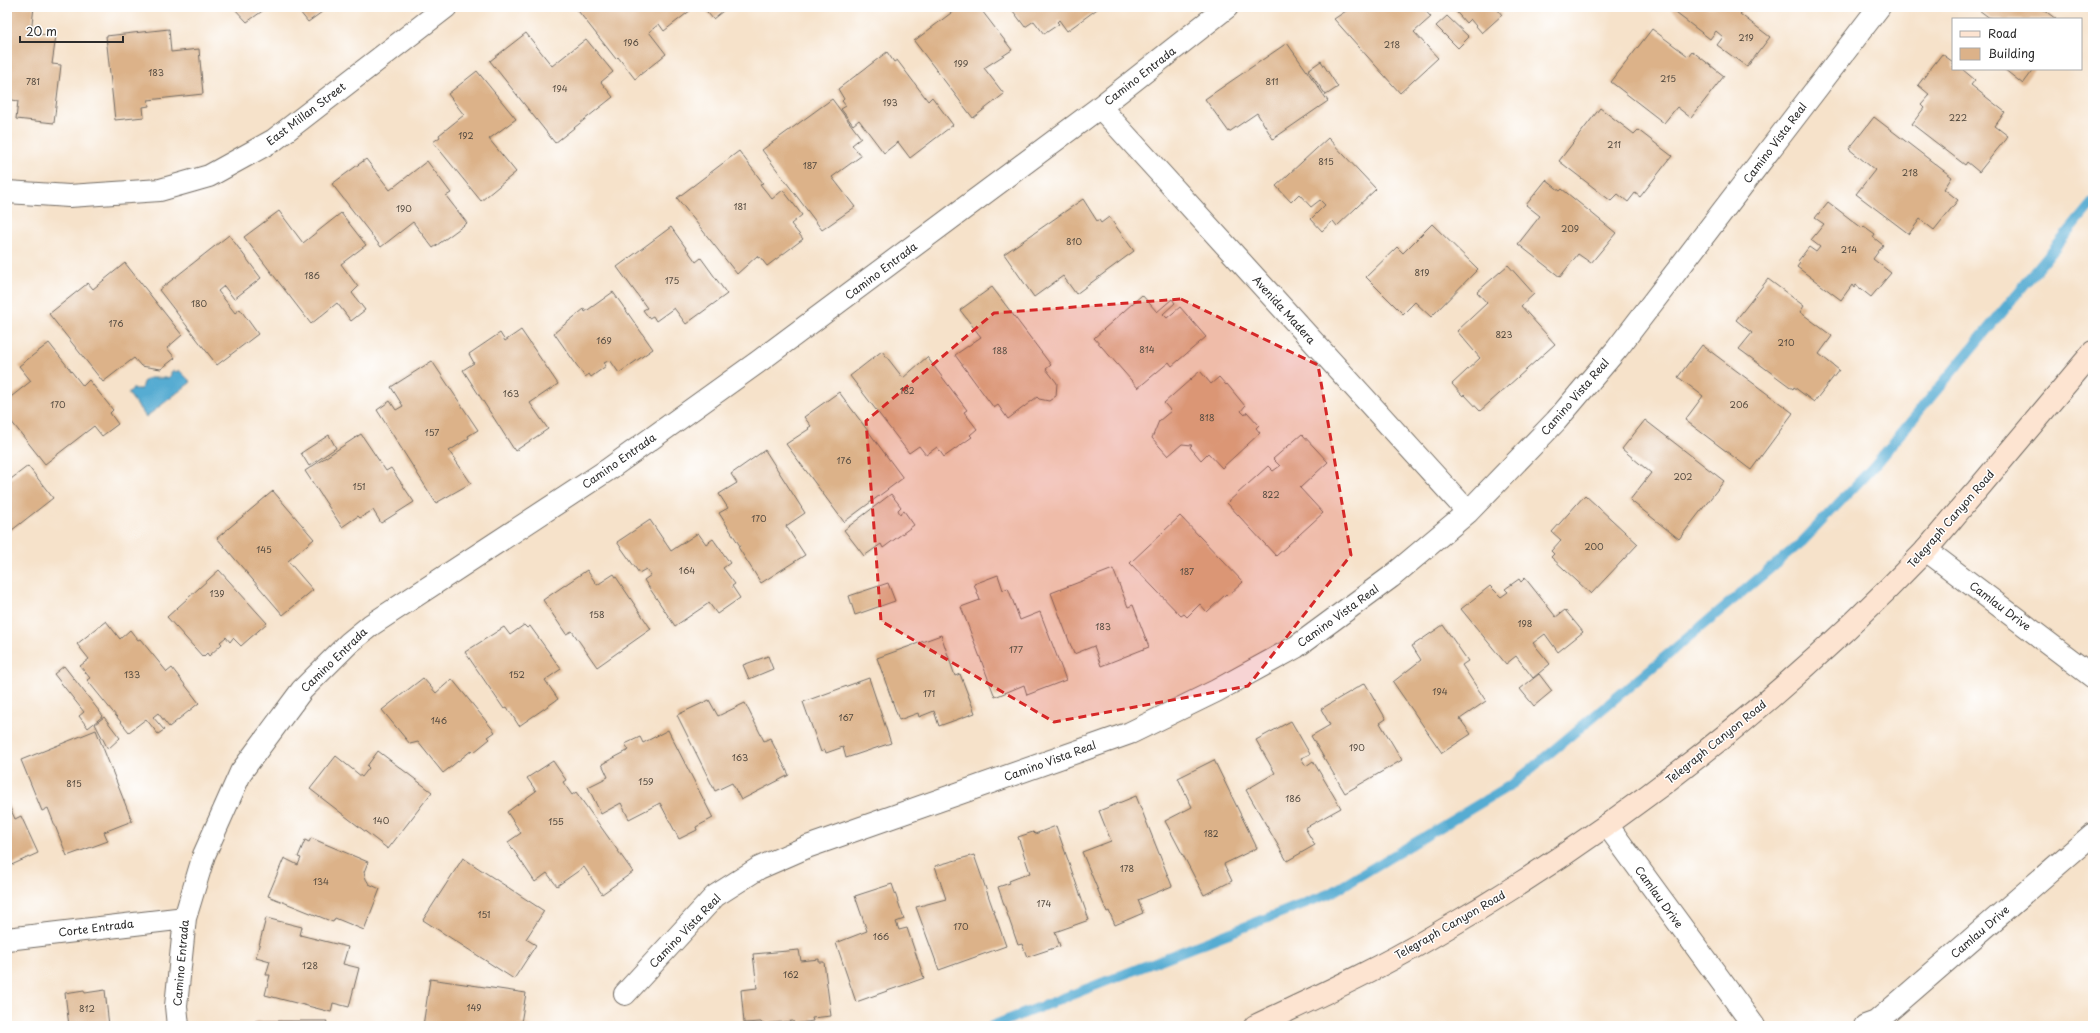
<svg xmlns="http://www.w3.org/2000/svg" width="2100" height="1033" viewBox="0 0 2100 1033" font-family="'Playpen Sans',sans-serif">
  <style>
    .water { fill: #56acd2; stroke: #406c7e }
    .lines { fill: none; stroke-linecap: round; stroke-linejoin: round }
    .stream { stroke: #56acd2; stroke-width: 10 }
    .building { fill: #dcb289 }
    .street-casing { stroke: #726b63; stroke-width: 24 }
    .secondary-casing { stroke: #726b63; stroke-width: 24 }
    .street { stroke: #fff; stroke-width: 22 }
    .secondary { stroke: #fde4d1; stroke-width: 22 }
    .marked { fill: #d62828; fill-opacity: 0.2; stroke: #d62828; stroke-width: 3; stroke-dasharray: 8 5; stroke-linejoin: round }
    .labels { text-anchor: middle; stroke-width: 3; stroke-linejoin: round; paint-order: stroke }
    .number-label { font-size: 9px; fill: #574d42 }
    .street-label { font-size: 11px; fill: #2b2b2b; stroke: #fff }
  </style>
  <rect width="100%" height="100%" fill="#fff"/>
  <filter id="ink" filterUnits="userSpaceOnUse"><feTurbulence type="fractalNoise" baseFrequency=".025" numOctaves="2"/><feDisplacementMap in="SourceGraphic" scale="8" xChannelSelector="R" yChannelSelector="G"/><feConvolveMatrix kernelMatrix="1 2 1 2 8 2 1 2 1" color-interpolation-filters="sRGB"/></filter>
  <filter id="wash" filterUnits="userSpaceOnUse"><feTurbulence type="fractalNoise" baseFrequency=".012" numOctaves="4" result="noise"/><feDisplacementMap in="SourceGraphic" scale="16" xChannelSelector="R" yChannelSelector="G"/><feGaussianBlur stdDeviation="0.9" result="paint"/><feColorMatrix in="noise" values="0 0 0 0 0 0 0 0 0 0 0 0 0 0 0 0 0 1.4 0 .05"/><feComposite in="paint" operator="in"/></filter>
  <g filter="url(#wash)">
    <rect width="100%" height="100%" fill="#f6e2ca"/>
    <!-- water -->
    <path class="water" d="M174,370L176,372L179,370L191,382L146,417L128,393L132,389H141L143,382L149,378H168L171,375V372Z"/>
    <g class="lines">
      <!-- stream -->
      <path class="stream" d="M992,1026L1331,893L1514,783L1802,542L1873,467L2093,202"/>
    </g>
    <g id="blocks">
      <!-- building -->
      <path class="building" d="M7,7H34L31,33L56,36L52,64L61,65L54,123L16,119L18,101L7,99Z
        M233,7H268L247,22Z
        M296,7H329L308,22Z
        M575,7H689L691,10L664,31L659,24L649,32L666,54L635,79L618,57L616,59Z
        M703,7H728L713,19Z
        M959,7H979L1012,50L984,68L1004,94L973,118L914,41Z
        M1010,7H1100L1067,31L1059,20L1057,22L1059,24L1044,34L1034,21L1025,27Z
        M1352,7H1422L1431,17L1414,32L1438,58L1400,93L1334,19Z
        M1452,7H1501L1498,10L1502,15L1482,33L1470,19L1466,23Z
        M1668,7H1747L1740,14L1770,37L1747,67L1717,45L1723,37L1716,31L1710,39Z
        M1975,7H2040L2056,19H1991Z
        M1447,16L1469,37L1458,48L1436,26Z
        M169,29L171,52L199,49L203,94L148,100L149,106L143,107L144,117L115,120L106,36Z
        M1652,29L1688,56L1692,51L1724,76L1691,118L1677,107L1664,123L1611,82Z
        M526,33L552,66L586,39L613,72L601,82L613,97L555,143L490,61Z
        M1287,43L1328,101L1273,139L1257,113L1229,132L1205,99Z
        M887,52L894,62L897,60L928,101L932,97L953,125L910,158L898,142L884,153L859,120L853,125L841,109L846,106L842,101L844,99L838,89Z
        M1942,54L1953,62V69H1962L1975,80L1971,85L2005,112L1995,126L2008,136L1979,172L1967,162L1965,165L1912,124L1924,108L1921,105L1930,95L1918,85Z
        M1321,61L1338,87L1326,95L1308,70Z
        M2004,69H2034L2023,84Z
        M477,71L516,119L489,139L516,172L481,201L433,142L440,137L439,135L464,115L448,94Z
        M832,99L861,138L852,145L861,156L832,177L855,207L822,230L762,150Z
        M1600,108L1634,134L1638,130L1672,156L1640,197L1635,193L1628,202L1618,194L1611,201L1559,161Z
        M1874,117L1952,177L1944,189L1958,200L1934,230L1920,219L1909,234L1856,194L1875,170L1849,149Z
        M1328,138L1376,189L1337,226L1333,221L1322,231L1311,219L1325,205L1320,200L1311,207L1299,194L1291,202L1276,186Z
        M739,151L763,183L760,184L772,199L783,190L802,215L791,224L803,239L767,266L760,257L758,258L757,256L737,274L677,198Z
        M366,159L390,190L427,161L451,193L446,196L467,223L433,248L413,222L381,247L332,184Z
        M1546,180L1560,191L1562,189L1616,233L1591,263L1578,254L1560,277L1518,244L1540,216L1526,205Z
        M1083,199L1097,221L1099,220L1101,223L1109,217L1134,251L1076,294L1063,276L1034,297L1004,254Z
        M1828,202L1862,228L1864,226L1875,234L1873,237L1883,245L1873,259L1891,273L1871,297L1856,285L1854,288L1852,285L1841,300L1797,267L1800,263L1798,261L1809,247L1816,252L1820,247L1811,240L1824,224L1815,218Z
        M279,211L303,243L341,213L366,245L341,264L358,287L352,293L365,310L351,321L337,303L311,324L244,237Z
        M1432,224L1478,269L1431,317L1415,302L1403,314L1366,277L1397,247L1403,253Z
        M671,227L696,262L701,258L727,294L686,324L674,308L656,321L653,316L649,318L643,310L647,308L617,267Z
        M229,235L261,278L234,299L224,286L218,291L235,313L240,309L258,334L217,365L159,290Z
        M125,263L182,335L167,348L175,358L161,369L141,366L134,358L103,382L49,314L88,283L93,289Z
        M1508,265L1534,294L1521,306L1555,344L1480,411L1464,394L1463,396L1452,384L1480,358L1457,331L1487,303L1477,292Z
        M1768,279L1804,306L1800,312L1832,336L1819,354L1839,370L1814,402L1794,387L1793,389L1739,349L1752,333L1736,320Z
        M992,287L1051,365L1046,369L1057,383L1056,396L1049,401L1039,399L1037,397L1008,419L998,405L994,408L955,355L981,337L960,310Z
        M613,292L653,349L619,373L610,360L604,363L606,366L591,377L589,374L585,377L554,333L584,309L585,312Z
        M1142,295L1157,312L1172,299L1175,303L1163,314L1167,318L1180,307L1206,337L1172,366L1169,362L1138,388L1094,338Z
        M521,330L558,384L530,403L548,429L515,451L463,370L474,363L469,354L500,333L505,341Z
        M49,343L83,386L89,380L113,410L110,413L118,424L102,436L94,426L45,464L7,416V400L31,381L19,366Z
        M1702,345L1793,413L1751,470L1685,420L1703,396L1678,377Z
        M882,351L903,378L927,357L967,410L964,412L977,429L970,435L972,437L944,457L937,447L926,455L919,446L909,453L850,376Z
        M432,361L478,430L468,436L469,438L449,451L471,483L436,503L377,410L390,401L396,410L403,406L391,387Z
        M1200,371L1211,384L1219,377L1226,385L1227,384L1245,406L1241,411L1245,415L1247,412L1259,425L1256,428L1260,433L1222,468L1208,453L1201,460L1190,447L1192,445L1182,444L1168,456L1152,438L1159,421L1171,411L1164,403Z
        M839,392L903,478L844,522L786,444L809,429L808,428L811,426L804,417Z
        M1645,420L1724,481L1679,539L1630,500L1651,473L1622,449Z
        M361,434L386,471L391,468L414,502L381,523L373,510L360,518L358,516L342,527L305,471Z
        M1302,434L1328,462L1300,488L1323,513L1276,556L1227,503L1268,466L1273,471L1280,466L1273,459Z
        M329,435L336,448L309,466L301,453Z
        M765,450L805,513L786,526L805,555L761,583L738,547L740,546L719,513L728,508L719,494L737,483L731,474Z
        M28,466L53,498L7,534V482Z
        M273,491L314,539L288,561L313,590L283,615L217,538Z
        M891,494L901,507L898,510L900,514L904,511L914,525L883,548L881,544L864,556L844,530Z
        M1585,495L1638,544L1591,594L1551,557L1554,554L1551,551L1561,540L1552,532Z
        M1180,516L1243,582L1228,596L1226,594L1207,612L1200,604L1187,617L1184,614L1181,616L1130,563Z
        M650,520L671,551L698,533L706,544L713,539L730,563L723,568L735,584L732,586L740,598L717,614L709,603L675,626L644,580L651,575L646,569L639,573L617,542Z
        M1113,569L1128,607L1133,605L1149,647L1101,666L1094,646L1074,654L1051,593Z
        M219,570L267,623L241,646L233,638L230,642L226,637L220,642L222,644L209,656L207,653L203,657L167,617Z
        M587,570L597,585L614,574L651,629L597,667L572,631L566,634L543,600Z
        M998,575L1003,590L1008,588L1020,620L1040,612L1066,680L1027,695L1024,685L995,697L961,607L980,600L974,584Z
        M1525,578L1556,617L1565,610L1583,632L1558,652L1545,634L1533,643L1550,664L1533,678L1516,656L1506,664L1461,609L1490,586L1501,597L1508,592L1505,589L1519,579L1521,582Z
        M888,583L895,601L855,615L849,596Z
        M106,621L120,639L130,630L138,640L140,639L167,672L172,668L199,703L169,727L158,713L153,717L164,730L158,734L146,719L129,732L87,680L90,678L80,666L89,659L77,644Z
        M524,625L527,628L530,626L561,669L545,680L558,699L519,726L507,707L504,709L465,652L504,627L510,635Z
        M1443,625L1468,661L1462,665L1486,701L1460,719L1471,734L1442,753L1393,682L1421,660L1412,646Z
        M941,635L955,676L960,674L975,713L939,726L934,711L919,717L918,713L899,720L877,658Z
        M768,656L773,669L749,679L743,665Z
        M64,666L103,716L88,728L79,716L84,712L54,674Z
        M1539,674L1552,691L1534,706L1520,689Z
        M423,678L436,693L452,679L495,732L488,737L490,739L474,752L472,750L443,773L418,742L410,744L382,710Z
        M869,678L891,743L846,758L843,747L826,753L825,750L821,752L803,702Z
        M1365,683L1386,719L1380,723L1402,760L1345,793L1311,736L1330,725L1321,709Z
        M709,700L718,716L745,703L764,741L770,738L789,775L741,800L732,783L715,791L677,715Z
        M104,717L120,738L108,749L95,724Z
        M1291,721L1310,754L1301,758L1306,766L1313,761L1341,808L1305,828L1315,845L1287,861L1246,790L1275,773L1256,740Z
        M96,730L132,821L104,832L108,841L67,856L48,808L42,811L21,760Z
        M668,730L713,818L696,827L697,830L679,839L660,803L629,819L621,803L601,814L588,787L608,777L602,764L629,750L625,744L640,737L643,743Z
        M378,751L432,792L388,849L310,789L336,756L362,777L369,768L367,766Z
        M1214,760L1257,848L1224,864L1232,881L1204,895L1165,821L1192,807L1178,778Z
        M553,761L566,780L563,782L572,795L576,792L633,872L602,894L584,867L557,886L547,873L535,882L508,842L521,833L507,812L536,791L527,778Z
        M1136,796L1172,886L1138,900L1143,913L1115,925L1109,911L1107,912L1082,852L1111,841L1099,811Z
        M7,801L15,819L21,816L38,853L7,867Z
        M1056,826L1089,920L1055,932L1060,946L1027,957L1022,944L1018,945L998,887L1010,883L1009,881L1030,873L1018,837L1033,832L1035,834Z
        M311,838L368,862L364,872L366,879L369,884L380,889L364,930L335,918L333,922L268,896L284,858L298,865L301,858L298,857L305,840L309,842Z
        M974,855L1006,946L939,970L916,907L946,899L935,866Z
        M463,858L544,911L526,939L536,945L514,979L423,920Z
        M892,884L904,919L896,922L899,930L907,928L924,978L856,1002L836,943L867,931L855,896Z
        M266,918L302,927L300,935L348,947L343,964L359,968L349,1007L333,1003L331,1012L265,995L270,975H266L270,961L256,957Z
        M799,950L801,961L819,959V962H824L831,1016L812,1018L813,1021L794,1024L793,1021L762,1024L761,1022L744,1023L741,990L757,988L753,954Z
        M430,979L526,993L521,1023L532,1026H423Z
        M84,990L85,993L105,990L109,1026H69L65,993Z
        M255,1021H327L326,1024H349V1026H255Z"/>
    </g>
  </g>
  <g filter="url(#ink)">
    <use href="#blocks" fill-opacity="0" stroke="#726b63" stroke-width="1"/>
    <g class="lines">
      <!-- street casing -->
      <g class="street-casing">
        <path id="street" d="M1100,107L1468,512
          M7,192L69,196L160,190L209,176L274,140L446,7
          M1926,550L2093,677
          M1607,825L1754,1026
          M7,939L185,918
          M625,994L715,896L759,868L807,847L1130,733L1216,691L1296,647L1391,577L1468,512L1556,421L1617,349L1879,7
          M178,1026L176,1006L185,918L204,855L241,772L302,690L349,643L371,625L609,469L758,362L1100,107L1227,7
          M1865,1026L1876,1022L2093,834"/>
      </g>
      <!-- secondary casing -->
      <g class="secondary-casing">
        <path id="secondary" d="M1255,1026C1314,998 1374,971 1430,938C1612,833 1779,704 1924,552C1942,532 1959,510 1977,490C2016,444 2054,398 2093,352"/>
      </g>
      <!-- street -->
      <use href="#street" class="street"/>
      <!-- secondary -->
      <use href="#secondary" class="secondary"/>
    </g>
  </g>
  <!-- marked area -->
  <path class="marked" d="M1181,299L1318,365L1351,555L1248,686L1054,722L881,621L866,421L994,313Z"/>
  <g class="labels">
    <!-- number labels -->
    <g class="number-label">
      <text x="1746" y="41">219</text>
      <text x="631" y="46">196</text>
      <text x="1392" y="48">218</text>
      <text x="961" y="67">199</text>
      <text x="156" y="76">183</text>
      <text x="1668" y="82">215</text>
      <text x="33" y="85">781</text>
      <text x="1272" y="85">811</text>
      <text x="560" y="92">194</text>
      <text x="890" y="106">193</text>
      <text x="1958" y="121">222</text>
      <text x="466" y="139">192</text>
      <text x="1614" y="148">211</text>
      <text x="1326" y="165">815</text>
      <text x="810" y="169">187</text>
      <text x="1910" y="176">218</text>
      <text x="740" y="210">181</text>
      <text x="404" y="212">190</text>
      <text x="1570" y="232">209</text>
      <text x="1074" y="245">810</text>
      <text x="1849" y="253">214</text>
      <text x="1422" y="276">819</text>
      <text x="312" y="279">186</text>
      <text x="672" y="284">175</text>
      <text x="199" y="307">180</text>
      <text x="116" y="327">176</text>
      <text x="1504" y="338">823</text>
      <text x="604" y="344">169</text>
      <text x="1786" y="346">210</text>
      <text x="1147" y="353">814</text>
      <text x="1000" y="354">188</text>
      <text x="907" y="394">182</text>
      <text x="511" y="397">163</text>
      <text x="58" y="408">170</text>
      <text x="1739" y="408">206</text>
      <text x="1207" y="421">818</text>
      <text x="432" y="436">157</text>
      <text x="844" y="464">176</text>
      <text x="1683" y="480">202</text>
      <text x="359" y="490">151</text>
      <text x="1271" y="498">822</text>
      <text x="759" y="522">170</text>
      <text x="1594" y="550">200</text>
      <text x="264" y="553">145</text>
      <text x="687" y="574">164</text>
      <text x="1187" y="575">187</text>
      <text x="217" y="597">139</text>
      <text x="597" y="618">158</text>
      <text x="1525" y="627">198</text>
      <text x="1103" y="630">183</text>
      <text x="1016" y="653">177</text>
      <text x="132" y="678">133</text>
      <text x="517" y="678">152</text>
      <text x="1440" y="695">194</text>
      <text x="929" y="697">171</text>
      <text x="846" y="721">167</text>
      <text x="439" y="724">146</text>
      <text x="1357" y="751">190</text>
      <text x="740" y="761">163</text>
      <text x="646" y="785">159</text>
      <text x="74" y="787">815</text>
      <text x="1293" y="802">186</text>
      <text x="381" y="824">140</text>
      <text x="556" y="825">155</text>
      <text x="1211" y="837">182</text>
      <text x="1127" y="872">178</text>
      <text x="321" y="885">134</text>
      <text x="1044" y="907">174</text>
      <text x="484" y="918">151</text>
      <text x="961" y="930">170</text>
      <text x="881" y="940">166</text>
      <text x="310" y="969">128</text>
      <text x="791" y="978">162</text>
      <text x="474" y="1011">149</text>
      <text x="87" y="1012">812</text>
    </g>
    <!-- street labels -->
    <g class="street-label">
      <text transform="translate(1140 76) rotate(-38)" y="4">Camino Entrada</text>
      <text transform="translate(306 114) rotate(-37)" y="4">East Millan Street</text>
      <text transform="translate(1775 143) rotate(-53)" y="4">Camino Vista Real</text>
      <text transform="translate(881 271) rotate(-37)" y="4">Camino Entrada</text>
      <text transform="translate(1284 310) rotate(48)" y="4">Avenida Madera</text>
      <text transform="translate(1575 397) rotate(-49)" y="4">Camino Vista Real</text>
      <text transform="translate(619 461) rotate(-35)" y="4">Camino Entrada</text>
      <text transform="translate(1951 519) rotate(-49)" y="4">Telegraph Canyon Road</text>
      <text transform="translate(2000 606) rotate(37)" y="4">Camlau Drive</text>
      <text transform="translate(1338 616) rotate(-36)" y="4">Camino Vista Real</text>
      <text transform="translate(334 660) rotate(-44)" y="4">Camino Entrada</text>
      <text transform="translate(1716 742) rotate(-39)" y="4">Telegraph Canyon Road</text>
      <text transform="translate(1050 761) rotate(-20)" y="4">Camino Vista Real</text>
      <text transform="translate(1659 897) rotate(54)" y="4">Camlau Drive</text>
      <text transform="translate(1450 925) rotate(-30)" y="4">Telegraph Canyon Road</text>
      <text transform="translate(96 928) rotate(-7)" y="4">Corte Entrada</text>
      <text transform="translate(685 931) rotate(-46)" y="4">Camino Vista Real</text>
      <text transform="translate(1980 932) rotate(-41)" y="4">Camlau Drive</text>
      <text transform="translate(181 963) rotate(-85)" y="4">Camino Entrada</text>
    </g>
  </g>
  <!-- margin -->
  <rect width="2100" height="1033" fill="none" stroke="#fff" stroke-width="24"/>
  <!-- legend -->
  <rect x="1952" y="18" width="130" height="52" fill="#ffffff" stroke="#aaaaaa"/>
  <rect x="1960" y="31" width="20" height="6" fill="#fde4d1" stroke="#aaaaaa"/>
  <text x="1988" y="38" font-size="12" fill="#2b2b2b">Road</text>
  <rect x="1960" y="48" width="20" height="12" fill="#dcb289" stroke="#aaaaaa"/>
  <text x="1988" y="58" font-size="12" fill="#2b2b2b">Building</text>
  <!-- scale -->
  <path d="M20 36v6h103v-6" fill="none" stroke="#2b2b2b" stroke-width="2"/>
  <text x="26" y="36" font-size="12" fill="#2b2b2b" stroke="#ffffff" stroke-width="3" paint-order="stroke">20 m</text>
</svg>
